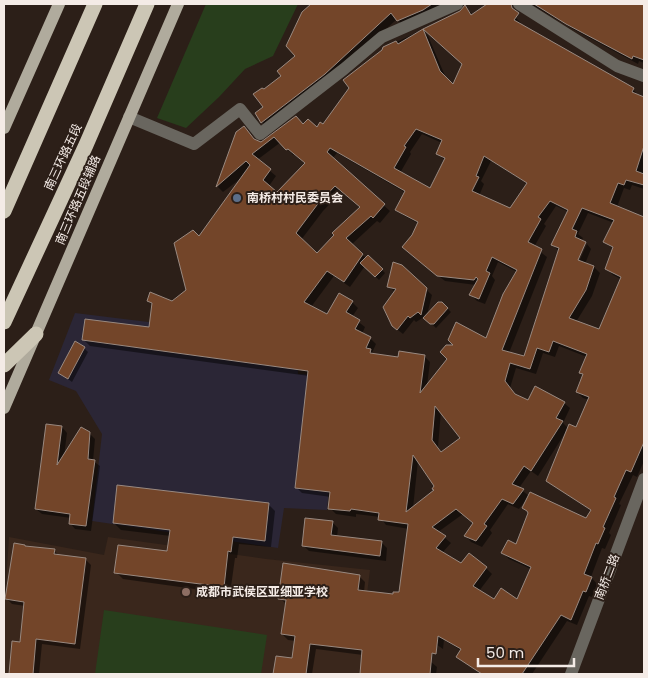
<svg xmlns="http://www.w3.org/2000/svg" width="648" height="678" viewBox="0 0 648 678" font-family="Poppins,'Noto Sans SC',sans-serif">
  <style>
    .industrial { fill: #2b2636 }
    .built { fill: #3a271c }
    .green { fill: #283e1c }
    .shadow { fill: #0007; fill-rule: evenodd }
    .building { fill: #734529; stroke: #998980; fill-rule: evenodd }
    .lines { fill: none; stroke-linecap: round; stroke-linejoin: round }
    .minor { stroke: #69665f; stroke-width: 12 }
    .major { stroke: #b0ab9d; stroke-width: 12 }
    .highway { stroke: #ccc6b5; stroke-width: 15 }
    .service-dot { fill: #5c6f8a; stroke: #2c1f18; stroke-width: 2 }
    .education-dot { fill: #8d6e63; stroke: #2c1f18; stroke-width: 2 }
    .labels { text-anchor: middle; stroke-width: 4; stroke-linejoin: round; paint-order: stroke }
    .street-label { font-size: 12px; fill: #f4ebe6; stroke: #2c1f18 }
    .poi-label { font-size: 12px; font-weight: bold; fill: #f4ebe6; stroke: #2c1f18; text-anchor: start }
  </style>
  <rect width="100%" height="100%" fill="#2c1f18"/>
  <!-- industrial -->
  <path class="industrial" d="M75,313L295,340L298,374L339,376L327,510L284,508L278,548L92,521L102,434L76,391L49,380Z"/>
  <!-- built -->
  <path class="built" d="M9,537L104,555L108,537L266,559L370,570L363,625L392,629L388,674H4V614Z"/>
  <!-- green -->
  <path class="green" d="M206,4H298L273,56L245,69L219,97L186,128L157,118Z
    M104,610L267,635L261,674H95Z"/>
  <!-- shadow -->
  <path class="shadow" d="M313,4H456L404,27L397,19L331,80L268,128L262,122L265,107L264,91L283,76L297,56L303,13Z
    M489,4H498L515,17L521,23L520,25L633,89L638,96L644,98V169L643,174L644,175V189L632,185L630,190L624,188L617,207L643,218L644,215V255L634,251L630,262L644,269V461L637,477L633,475L619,504L621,505L609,533L611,535L605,549L602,548L591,577L597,584L592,597L589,596L577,625L567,621L532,674H481L458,657L462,651L444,640L443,649L424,636L430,661L437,667L436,674H361L363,655L316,649L312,674H275L277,657L293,659L296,641L288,640L282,634L286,604L280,598L359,576L365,582L364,592L394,596L400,593L409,529L386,525L380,517L356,514V517L336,514L330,508L331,497L302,493L296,487L309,376L90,346L84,340L150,328L153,305L148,301L173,302L188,290L199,237L244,176L223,192L218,187L237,133L262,143L296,118L303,126L317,129L323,125L384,48L422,30L428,36L446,78L453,86L464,64L461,12L465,7L473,15ZM422,134L442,143L438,154L445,160L430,190L400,173L411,154L410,152ZM281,142L293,155L294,154L306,163L277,194L269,186L276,176L257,160ZM337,153L406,193L397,209L403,215L419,224L413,236L410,253L445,281L476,285L471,295L477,301L485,304L495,280L492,276L498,262L517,272L486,340L456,347L427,386L430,362L424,356L399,358L374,355L372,353L376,344L370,338L362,334L365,327L352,317L358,308L352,302L327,316L311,307L334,276L350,287L365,266L379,280L385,273L368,256L366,258L351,245L377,221L380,223L390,211L332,159ZM491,161L528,184L510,210L479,196L484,184L481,181ZM342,191L362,207L317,255L301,240L323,211ZM556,206L569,212L553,245L559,251L524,358L509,353L547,257L534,247L546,226L544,224ZM588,213L614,223L604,242L614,249L607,269L613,275L621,279L600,331L576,322L592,296L600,273L594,267L585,264L591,249L587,244L577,266L575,265L584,244H586L581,241L583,238L578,234ZM559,346L587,357L581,373L584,376L577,392L583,398L589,400L577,429L568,428L563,423L570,408L564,403L528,402L516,396L510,388L516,368L536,374L543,353L555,357ZM441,411L461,438L442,453L438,447ZM565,433L566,434L548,480L554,486L592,511L587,520L529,496L519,488L531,471L538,476ZM418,461L436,486V491L413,508ZM526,500L524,508L529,514L517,545L503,553L509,559L531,569L518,601L495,600L479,591L492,574L486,568L461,565L442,553L451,543L438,532L463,514L474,523L466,536L471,542L482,547L492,533L490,530L508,504L519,509Z
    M531,4H644V63L639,61L638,64L573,29Z
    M401,266L432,295L427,315L440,301L451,312L436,328L424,317L416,322L414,320L403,334L393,326L395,292L389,286Z
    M84,348L88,352L72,382L60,373Z
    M62,427L67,433L64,456L89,433L95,439L93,461L100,466L91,531L75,529L70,523L71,518L42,514L36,509Z
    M268,504L275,511L271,547L239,544L237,558H235L230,594L123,579L116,572L168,553L171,536L121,530L114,523Z
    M332,522L338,528L337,537L381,542L387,548L386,561L309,551L303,545Z
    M26,548L54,551L60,556L85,559L91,565L80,649L42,644L39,674H10L13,643H21L25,606L12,604L6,598Z"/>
  <!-- building -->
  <path class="building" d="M311,4H432L423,10L397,21L391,13L325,74L261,123L255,113L263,107L253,94L262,88L264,89L281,76L277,71L295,56L286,46L302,12Z
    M487,4H511L512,8L519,13L514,20L627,84L634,88L632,92L644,97V146L636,171L644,174V185L626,180L624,185L618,183L610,203L644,217V442L631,472L626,470L614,497L616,498L603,527L605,528L598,544L596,543L584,574L592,577L586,592L583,591L571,620L561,615L522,674H482L456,657L461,649L438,636L436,654L432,653L430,674H360L362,650L310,644L306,674H273L276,656L292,658L295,636L281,634L286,600L278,599L283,563L360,575L358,590L393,594V592H399L408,524L378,520L379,513L351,509L350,511L328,509L330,492L295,488L308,371L82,340L85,319L149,327L152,303L147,301L150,292L172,301L186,290L174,243L193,230L199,236L250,165L246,161L216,187L236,132L244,126L254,139L261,142L296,116L303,124L308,119L317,127L320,122L323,124L349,88L343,80L382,50L383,47L396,41L398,44L423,29L440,71L453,84L462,64L423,29L460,11L465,5L471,15ZM416,129L442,140L436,154L445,158L430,188L394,168L406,147L404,146ZM274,137L286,150L288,149L305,163L277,192L263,180L271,169L252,154ZM330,148L405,191L395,210L418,222L412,235L402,247L437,276L474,280L476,277L478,279L469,295L479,299L490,273L486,271L492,257L517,270L503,294L486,338L456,322L448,340L453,345H446L440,352L447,359L420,393L425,355L399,351L398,357L370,353L371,349L366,348L371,337L355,329L360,320L346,312L353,301L339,293L327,314L304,302L327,271L344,282L363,254L346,238L371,216L373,218L385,204L327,152ZM484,156L527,183L510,208L472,191L479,177L476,176ZM335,186L360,207L332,233L334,235L317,253L296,233L317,205ZM550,201L568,210L551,245L559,248L524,356L502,350L542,249L528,242L541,219L538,217ZM582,208L614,220L603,242L613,247L605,269L621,277L599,329L569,318L586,290L594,266L578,260L586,242L575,237L577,231L572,229ZM553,341L587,354L579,373L583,374L576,392L589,397L576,427L569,424L546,481L591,510L586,518L530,492L522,508L527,511L528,513L516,544L508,540L501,553L531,567L517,599L501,588L494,599L473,586L487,567L469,553L461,563L436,548L446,536L432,527L456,509L473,523L464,536L476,541L487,526L484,524L502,499L513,504L524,489L512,484L524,466L531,471L563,421L556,418L565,402L535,386L528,400L515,394L505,381L510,363L530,369L537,348L549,352ZM435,406L460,438L441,452L432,440ZM413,455L434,486L432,489L434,490L406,512Z
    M534,4H644V60L633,56L632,59L566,24Z
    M368,255L383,269L375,277L360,263Z
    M393,262L402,265L427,288L421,315L418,312L410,318L408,316L397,330L392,326L383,307L396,289L387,287Z
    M438,302H442L448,308L434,324H430L423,318Z
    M75,341L85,347L68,379L58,373Z
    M46,424L62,426L57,465L81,427L90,432L88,459L95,460L86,526L69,524L70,514L35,509Z
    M117,485L269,503L265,541L233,537L231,552L228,551L224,587L114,573L118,545L167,551L170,530L113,523Z
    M305,518L333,521L331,535L382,541L380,556L302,546Z
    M14,543L25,545V546L55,549L54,554L86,558L75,644L36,639L33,674H9L12,641L20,642L24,602L5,599Z"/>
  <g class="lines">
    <!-- minor -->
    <path class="minor" d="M519,4L617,66L644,76
      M129,117L194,144L240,109L260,134L344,69L382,37L457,4
      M571,674L644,479"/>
    <!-- major -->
    <path class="major" d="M4,128L59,4
      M4,408L178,4"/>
    <!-- highway -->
    <path class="highway" d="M4,211L95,4
      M4,322L86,145L147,4
      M4,365L36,334"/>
  </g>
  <!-- markers -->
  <circle class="service-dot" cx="237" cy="198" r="5"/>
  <circle class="education-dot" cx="186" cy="592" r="5"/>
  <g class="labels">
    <!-- street labels -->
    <g class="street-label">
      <text transform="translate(63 157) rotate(-65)" y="4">南三环路五段</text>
      <text transform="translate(78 200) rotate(-67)" y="4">南三环路五段辅路</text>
      <text transform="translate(607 577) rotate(-69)" y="4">南桥二路</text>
    </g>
    <!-- poi labels -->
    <g class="poi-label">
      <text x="247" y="202">南桥村村民委员会</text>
      <text x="196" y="596">成都市武侯区亚细亚学校</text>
    </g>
  </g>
  <!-- border -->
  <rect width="648" height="678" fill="none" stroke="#f4ebe6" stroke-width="10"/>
  <!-- scale -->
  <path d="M478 658v8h96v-8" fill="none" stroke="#f4ebe6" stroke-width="2.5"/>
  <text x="486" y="658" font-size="15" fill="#f4ebe6" stroke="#2c1f18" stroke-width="4" paint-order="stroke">50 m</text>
</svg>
